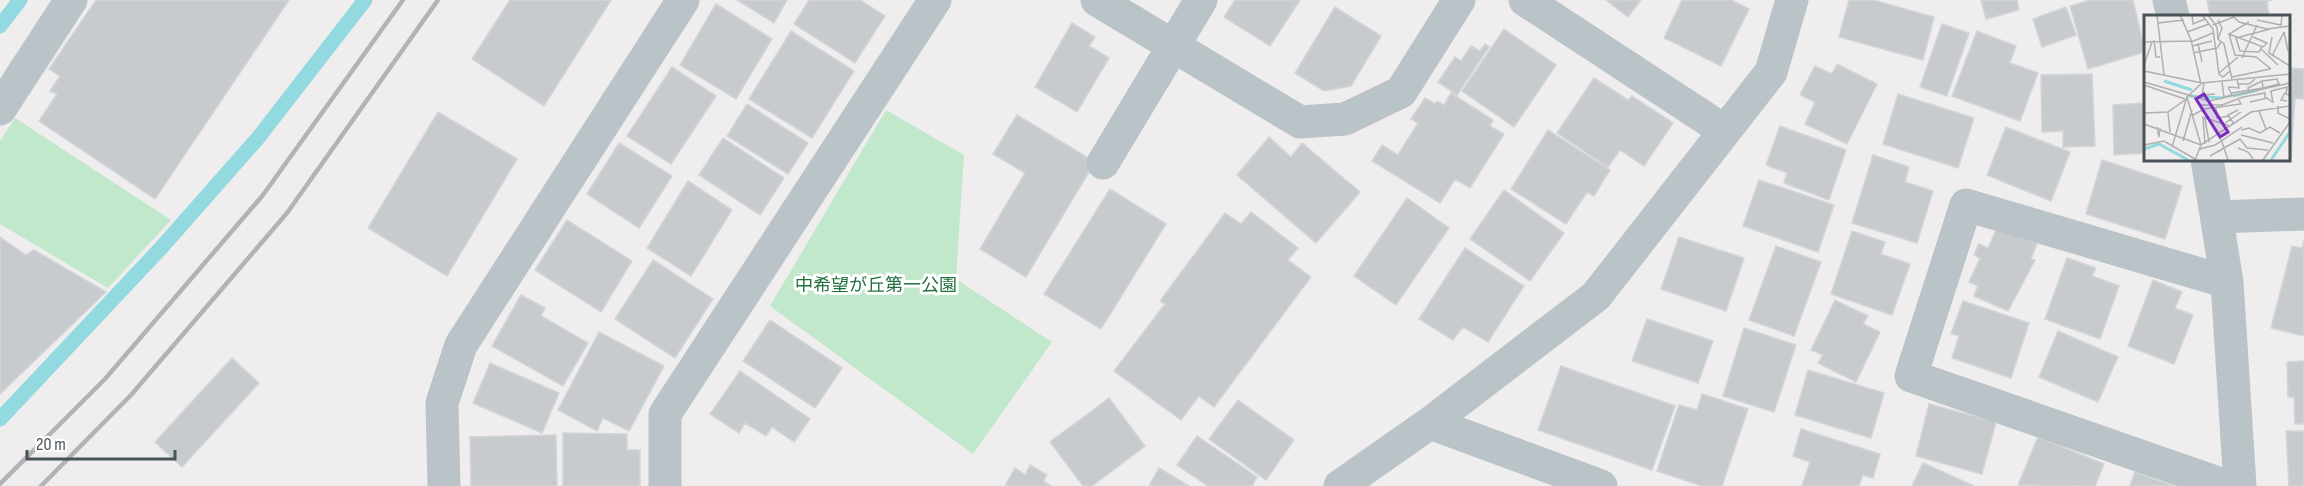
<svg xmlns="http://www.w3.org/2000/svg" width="2304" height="486" viewBox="0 0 2304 486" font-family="'Sofia Sans Condensed','Noto Sans JP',sans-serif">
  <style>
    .green { fill: #c1e8cb }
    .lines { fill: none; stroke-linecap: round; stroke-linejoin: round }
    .stream { stroke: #93dae0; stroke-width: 15 }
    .building { fill: #c8cbce; stroke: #d2d5d8; stroke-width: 1.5 }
    .minor { stroke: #bac3c8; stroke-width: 33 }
    .rail { stroke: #b0b4b7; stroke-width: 4.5 }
    .labels { text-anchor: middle; stroke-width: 6; stroke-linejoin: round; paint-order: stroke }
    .park-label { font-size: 18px; fill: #22703f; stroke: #fff }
    .inset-river { fill: none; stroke: #93dae0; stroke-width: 3 }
    .inset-road { fill: none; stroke: #adafb2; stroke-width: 1.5 }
    .view { fill: #7b2cbf; fill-opacity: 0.15; stroke: #7b2cbf; stroke-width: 3 }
    .inset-edge { fill: none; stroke: #485358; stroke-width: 3 }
  </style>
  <rect width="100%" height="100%" fill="#f0edee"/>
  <!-- green -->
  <path class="green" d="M886,110L964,155L956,279L1052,342L973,454L770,306Z
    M15,118L171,220L108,288L0,224V141Z"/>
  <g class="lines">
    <!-- stream -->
    <path class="stream" d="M0,26L20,0
      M0,419L161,248L258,138L365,0"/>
  </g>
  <!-- building -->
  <path class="building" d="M96,0H289L155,199L39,121L57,94L50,91L60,76L49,69Z
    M510,0H611L544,106L472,59Z
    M737,0H787L774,23Z
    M809,0H860L885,16L855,63L794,24Z
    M1235,0H1300L1270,46L1224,17Z
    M1606,0H1641L1628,17Z
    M1682,0H1731L1749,9L1721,66L1664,38Z
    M1849,0H1873L1934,17L1923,60L1839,37Z
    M1981,0H2017L2019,10L1986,19Z
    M2091,0H2133L2145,52L2088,69L2070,6Z
    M2207,0H2272L2267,1L2269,16H2210Z
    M716,4L772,39L736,99L680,65Z
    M1335,7L1381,36L1351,86L1324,91L1295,73Z
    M2066,7L2076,35L2042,47L2033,19Z
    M1072,23L1095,37L1089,46L1109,58L1077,112L1035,87Z
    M1942,24L1969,33L1947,96L1920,87Z
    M1504,29L1556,65L1514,127L1462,91Z
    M791,31L854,71L812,138L749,99Z
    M1977,31L2016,46L2010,63L2038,73L2020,121L1952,96Z
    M1485,44L1489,47L1457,95L1438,82L1455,57L1461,61L1471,46L1480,51Z
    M1837,64L1877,84L1847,144L1805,124L1815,102L1800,95L1815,66L1832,74Z
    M672,67L716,96L671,164L627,136Z
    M2288,68L2304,69V99L2295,98L2291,158H2288Z
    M2092,74L2095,146L2063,147V131L2042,132L2041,75Z
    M1594,78L1628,100L1632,96L1673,123L1644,166L1620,150L1608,167L1557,133Z
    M1451,93L1493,120L1490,126L1504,134L1470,188L1455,179L1440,203L1372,161L1382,145L1398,155L1418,123L1411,119L1425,98L1435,104L1437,101L1444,105Z
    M1898,94L1974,118L1958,168L1883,144Z
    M2145,103V153L2114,155L2113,105Z
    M747,104L808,143L788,174L727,136Z
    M438,112L517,159L447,276L368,228Z
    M1017,115L1095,162L1026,277L980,249L1025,173L993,154Z
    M1780,126L1846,150L1829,200L1784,183L1787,173L1766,165Z
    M2006,127L2070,152L2051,201L1987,175Z
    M1548,130L1610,170L1594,196L1587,192L1566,224L1511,189Z
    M1269,137L1291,157L1302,143L1360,192L1316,243L1237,175Z
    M723,138L784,178L760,215L699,175Z
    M619,143L672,176L639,228L587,194Z
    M1873,155L1909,167L1905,182L1933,191L1917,243L1852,223Z
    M2102,160L2182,186L2165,239L2086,214Z
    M1759,180L1834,205L1818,252L1743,226Z
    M688,181L732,210L691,276L647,248Z
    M1110,189L1166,224L1101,329L1044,294Z
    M1504,190L1564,233L1530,281L1470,239Z
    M1407,198L1449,228L1396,305L1354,276Z
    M1251,212L1298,248L1288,260L1311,277L1214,407L1199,396L1181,420L1114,371L1165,304L1160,301L1225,213L1241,224Z
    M567,220L632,261L601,312L535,270Z
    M1998,226L2037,244L2031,259L2035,260L2008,311L1974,296L1978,286L1969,282L1980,258L1974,255L1979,244L1988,248Z
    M1852,231L1885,242L1881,254L1910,264L1892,315L1831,294Z
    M0,237L26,255L34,250L106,292L0,394Z
    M1679,237L1744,258L1726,311L1661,289Z
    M2304,240V336L2271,328L2292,246L2302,248Z
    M1776,246L1821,262L1794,336L1749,320Z
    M1465,248L1524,286L1488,342L1463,327L1453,340L1419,319Z
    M2067,258L2096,268L2092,276L2119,286L2100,339L2045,319Z
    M653,260L713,299L675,358L615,319Z
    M2153,280L2182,292L2175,308L2193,315L2174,364L2128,346Z
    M521,295L545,308L541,316L588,343L563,386L492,346Z
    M1835,300L1868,316L1863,324L1880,332L1856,382L1818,363L1823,355L1811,350Z
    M1963,301L2029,323L2011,378L1952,358L1959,336L1951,334Z
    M1647,319L1713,341L1698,383L1632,361Z
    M770,320L842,368L815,408L743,361Z
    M1744,328L1796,345L1774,412L1723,396Z
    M2058,331L2118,357L2098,402L2039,377Z
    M599,332L664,366L629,431L603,418L597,431L558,410Z
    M232,358L259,383L182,467L155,442Z
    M2304,361V424H2295L2294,397H2288L2287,362Z
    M490,363L559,393L542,433L473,403Z
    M1561,366L1675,406L1652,470L1538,430Z
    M1808,370L1884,393L1871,438L1795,415Z
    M740,371L810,419L794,442L772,427L766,436L745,423L739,433L710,414Z
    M1702,394L1748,409L1722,486H1702L1657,471L1679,405L1697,410Z
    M1109,398L1145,446L1092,486H1083L1050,442Z
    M1238,400L1294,440L1266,480L1209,439Z
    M1929,404L1996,422L1982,474L1916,456Z
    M1801,429L1880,454L1873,478L1863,475L1859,486H1802L1810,462L1793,456Z
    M2286,431H2304V486H2289Z
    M563,433L627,434V450H640V486H563Z
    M556,435L557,486H471L470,437Z
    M1197,436L1257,477L1252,486H1208L1177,465Z
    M2038,437L2104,464L2095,486L2018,485Z
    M1923,463L1974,486H1912Z
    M1030,465L1047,475L1043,481L1051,486H1005L1015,468L1025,475Z
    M1159,468L1189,486H1149Z
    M2135,472L2173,486H2130Z"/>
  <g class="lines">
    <!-- minor -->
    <path class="minor" d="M1097,0L1300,122L1345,119L1401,92L1459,0
      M1525,0L1725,131
      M2169,0L2173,16
      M0,109L71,0
      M2207,159L2227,282L2240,486
      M1103,163L1201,0
      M2217,217L2304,214
      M1430,423L1601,486
      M444,486L442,403L461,345L683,0
      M665,486V414L935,0
      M1340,486L1430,423L1596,296L1771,72L1792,0
      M2227,486L1911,376L1966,205L2227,282"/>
    <!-- rail -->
    <path class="rail" d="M0,484L105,379L263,195L403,0
      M41,486L131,395L287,213L438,0"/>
  </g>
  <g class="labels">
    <!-- park labels -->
    <g class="park-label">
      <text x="876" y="291">中希望が丘第一公園</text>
    </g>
  </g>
  <!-- overview -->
  <g transform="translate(2144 15)">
    <rect width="146" height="146" fill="#f0edee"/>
    <path class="inset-river" d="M20,66L48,75M45,81L79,83M89,81L114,75M0,134L15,129L44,145M127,145L146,117"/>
    <path class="inset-road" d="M13,0L20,60M48,0L49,9L61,4M58,0L69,14L75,59L79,62L86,56M64,0L73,12L74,24L80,29L88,64M88,0L95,7L123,14L146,11M113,5L137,10L138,1M105,7L85,19L119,32L123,28L109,22M14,8L40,5M69,10L90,2M43,17L65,9M140,17L144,36M85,19L91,40L112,42L127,54M128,22L125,38L146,51M74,24L78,13L74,5M10,25L12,42H16M0,27L47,26M47,27L69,18M54,29L58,47M48,31L68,26M118,31L115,37L96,36L92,23L126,14M117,34L134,50M49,38L73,33L77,27M128,41L140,17M98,43L113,10M0,50L8,27M0,56L58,68L146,59M75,58L94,42M88,62L126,54M0,67L65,86L146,68M78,67L80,82L88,80L84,72M60,68L58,80L71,79M94,69H105L111,64M0,70L41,84M85,72L95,73L93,64M105,77L104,73L118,66L133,64L135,69L119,73M88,78L119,73L118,66M43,82L57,130L51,145M99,82L121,78V83M143,86L137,85L141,78L146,81M106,87L123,83L128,87M129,88L127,76L143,72L142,79M134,91V98L146,104M72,93L73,103L85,101M58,95V90H78L99,82M115,96L122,114M0,98L24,97L41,85M24,98L26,117M49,100L60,94L97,89L95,85M58,102L86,111M59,103L61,129M61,104L65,127M81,108L97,97M0,109L57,130L107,97L146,91M90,109L84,100L94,95M13,112L15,122L16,113M97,115L105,113L116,118L126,112L136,118M97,120L129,128M77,124L84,145M39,126L48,95M0,130L20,126L51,144M28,132L43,82L57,69L47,25L36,0M94,133L104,137L109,144M56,134L71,130L98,112M66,141L96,124L103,133L124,135M119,145L146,107"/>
    <path class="view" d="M60,79L84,117L76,122L52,84Z"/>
    <rect width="146" height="146" class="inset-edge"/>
  </g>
  <!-- scale -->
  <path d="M27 450v9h148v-9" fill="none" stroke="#485358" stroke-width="3"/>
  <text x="36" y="450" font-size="18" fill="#485358" stroke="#ffffff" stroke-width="4.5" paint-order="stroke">20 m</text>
</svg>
